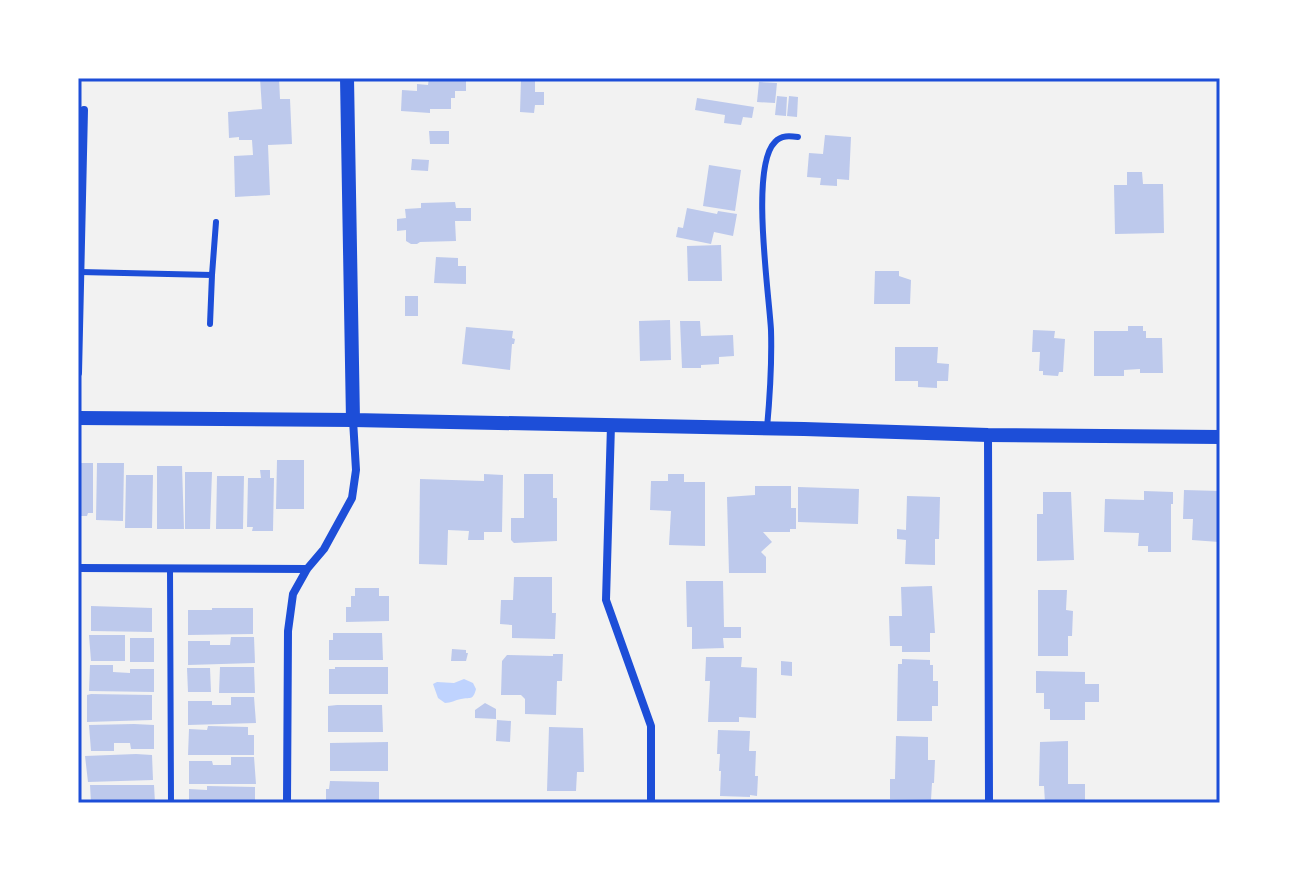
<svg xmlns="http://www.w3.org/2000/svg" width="1298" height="881" viewBox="0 0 1298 881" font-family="Montserrat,sans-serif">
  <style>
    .water { fill: #bfd3fe }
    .building { fill: #bdc9ec }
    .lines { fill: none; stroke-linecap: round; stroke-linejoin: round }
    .service { stroke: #1d4ed8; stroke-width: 6 }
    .minor { stroke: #1d4ed8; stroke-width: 8 }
    .tertiary { stroke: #1d4ed8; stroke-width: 14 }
    .neatline { fill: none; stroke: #1d4ed8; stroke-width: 3 }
  </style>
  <rect width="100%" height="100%" fill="#f2f2f2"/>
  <!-- water -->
  <path class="water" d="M464,679L473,683L476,689C473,701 470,697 461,699C455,700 451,703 445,703L438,698L433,684L437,682L454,683Z"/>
  <!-- building -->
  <path class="building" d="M260,78H279L280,99H290L292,144L268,145L270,195L235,197L234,156L253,155L252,140H239V137L229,138L228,112L262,109Z
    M429,78H466V91H455V98H451V109H430V113L401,111L402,90L417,91V84L428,85Z
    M526,78H535V92H544V105H535L534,113L520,112L521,79L526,80Z
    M759,82L777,83L775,103L757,102Z
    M777,96L787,97L786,116L775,115Z
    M789,96L798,97L797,117L787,116Z
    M697,98L754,107L752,118L743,117L741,125L724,123L725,115L695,110Z
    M429,131H449V144H430Z
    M825,135L851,137L849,180L837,179V186L820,185L821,178L807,177L809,153L823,154Z
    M412,159L429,160L428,171L411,170Z
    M709,165L741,170L735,211L703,206Z
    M1127,172H1142L1143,184H1163L1164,233L1115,234L1114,185H1127Z
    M455,202L456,208H471V221H455L456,241L420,242L417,244H411L406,241V230L397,231V219L406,218L405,209L421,208V203Z
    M687,208L717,214L718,211L737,214L733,236L714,232L711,244L676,237L678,227L683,228Z
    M721,245L722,281H688L687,246Z
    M436,257L458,258V266H466V284L434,283Z
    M875,271H899V276L911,280L910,304H874Z
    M405,296H418V316H405Z
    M670,320L671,360L640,361L639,321Z
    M680,321H700L701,336L733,335L734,356L719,357V364L701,365V368H682Z
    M1128,326H1143V331H1146V338H1162L1163,373H1140V369L1124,370V376H1094V331H1128Z
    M466,327L513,331L512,338L515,339L514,344H512L510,370L462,364Z
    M1033,330L1055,331L1054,338L1065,339L1063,372H1059L1058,376L1043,375V371H1039L1040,352H1032Z
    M895,347H938L937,363L949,364L948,381H937V388L918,387V381H895Z
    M277,460H304V509H276Z
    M78,463H93V513H88L87,516H78Z
    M97,463H124L123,521L96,520Z
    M157,466H182L184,529H157Z
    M260,470H270V478H274L273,531H252L253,527H247L248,478H261Z
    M185,472H212L210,529H185Z
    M484,474L503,475L502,532H484V540H468L469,531L448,530L447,565L419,564L420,479L484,481Z
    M524,474H553V498H557V541L514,543L511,540V518H524Z
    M668,474H684V482H705V546L669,545L671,511L650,510L651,481H668Z
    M126,475H153L152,528H125Z
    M217,476H244L243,529H216Z
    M755,486H791V508H796V529H790V532H763L772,542L761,552L766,557V573H729L727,497L755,495Z
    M798,487L859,489L858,524L798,522Z
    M1184,490L1220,491L1219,542L1192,540L1193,519H1183Z
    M1144,491L1173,492V504H1171V552H1148V546H1138L1139,533L1104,532L1105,499L1144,500Z
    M1043,492H1071L1074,560L1037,561V514H1043Z
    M907,496L940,497L939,539H935V565L905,564L906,540L897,539V529L906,530Z
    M514,577H552V613H556L555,639L512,638V625L500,624L501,600H513Z
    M686,581H723L724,627H741V638H723L724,648L692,649V627H687Z
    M932,586L935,633H930V652H902V646H890L889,616H902L901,587Z
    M355,588H379V596H389V621L346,622V607H351V596H355Z
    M1038,590H1067L1066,610L1073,611L1072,636H1068V656H1038Z
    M91,606L152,608V632L91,631Z
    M212,608H253V634L188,635V610H212Z
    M333,633H382L383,660H329V640H333Z
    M89,635H125V661H91Z
    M231,637H254L255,663L188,665V641H210V645H230Z
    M130,638H154V662H130Z
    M452,649L466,650V653H468L466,661H451Z
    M553,654H563L562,681H557L556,715L525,714V699L521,695H501L502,661L507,655L553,656Z
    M706,657H742L741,667L757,668L756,718L739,717V722H708L710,681H705Z
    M902,659L930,660V665H933V681H938V706H932V721H897L898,664H902Z
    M781,661L792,662V676L781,675Z
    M90,665H113V672L130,673V669H154V692L89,691Z
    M220,667H254L255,693H219Z
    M335,667H388V694H329V669H335Z
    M187,668H210L211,692H188Z
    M1036,671L1085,672V684H1099V702H1085V720H1050V709H1044V693H1036Z
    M91,694L152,695V720L87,722V695Z
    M231,697H254L256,723L188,725V701H212V705H231Z
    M485,703L496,709V719L475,718V710Z
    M337,705H382L383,732H328V706Z
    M497,720L511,721L510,742L496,741Z
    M134,724L154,725V749H131L130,743H114V751H91L89,725Z
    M208,726L248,727V735H254V755H188L189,729L207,730Z
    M549,727L583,728L584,772H577L576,791H547Z
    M718,730L750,731L749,751H756L755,776H758L757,796L750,795V797L720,796L721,771H719L720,754H717Z
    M896,736L928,737V760H935L934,783H932L931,800L890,799V779H895Z
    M1068,741V784H1085V803H1045L1044,786H1039L1040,742Z
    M388,742V771H330V743Z
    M136,754L152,755L153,780L88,782L85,756Z
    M231,757H254L256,784H189V761H212L213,765H231Z
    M330,781L379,782V803H326V789H329Z
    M90,785H154L155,803H91Z
    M207,786L255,787V803H189V789L207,790Z"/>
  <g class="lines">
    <!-- service -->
    <path class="service" d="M80,272L212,275L216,222
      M210,324L212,275
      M767,428C770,395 772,363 771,330C769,293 750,166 775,142C781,135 790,136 798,137
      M170,569L171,803"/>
    <!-- minor -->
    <path class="minor" d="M78,373L84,110
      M611,425L606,600L651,726V803
      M988,435L989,803
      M78,568L307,569
      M287,803L288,631L293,594L307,569L324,549L352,498L356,470L353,420"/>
    <!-- tertiary -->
    <path class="tertiary" d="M347,78L353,420
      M78,418L353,420L804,429L988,435L1220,437"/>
  </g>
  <!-- border -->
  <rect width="1298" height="881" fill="none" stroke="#ffffff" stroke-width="160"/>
  <rect x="80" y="80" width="1138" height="721" class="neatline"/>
</svg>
